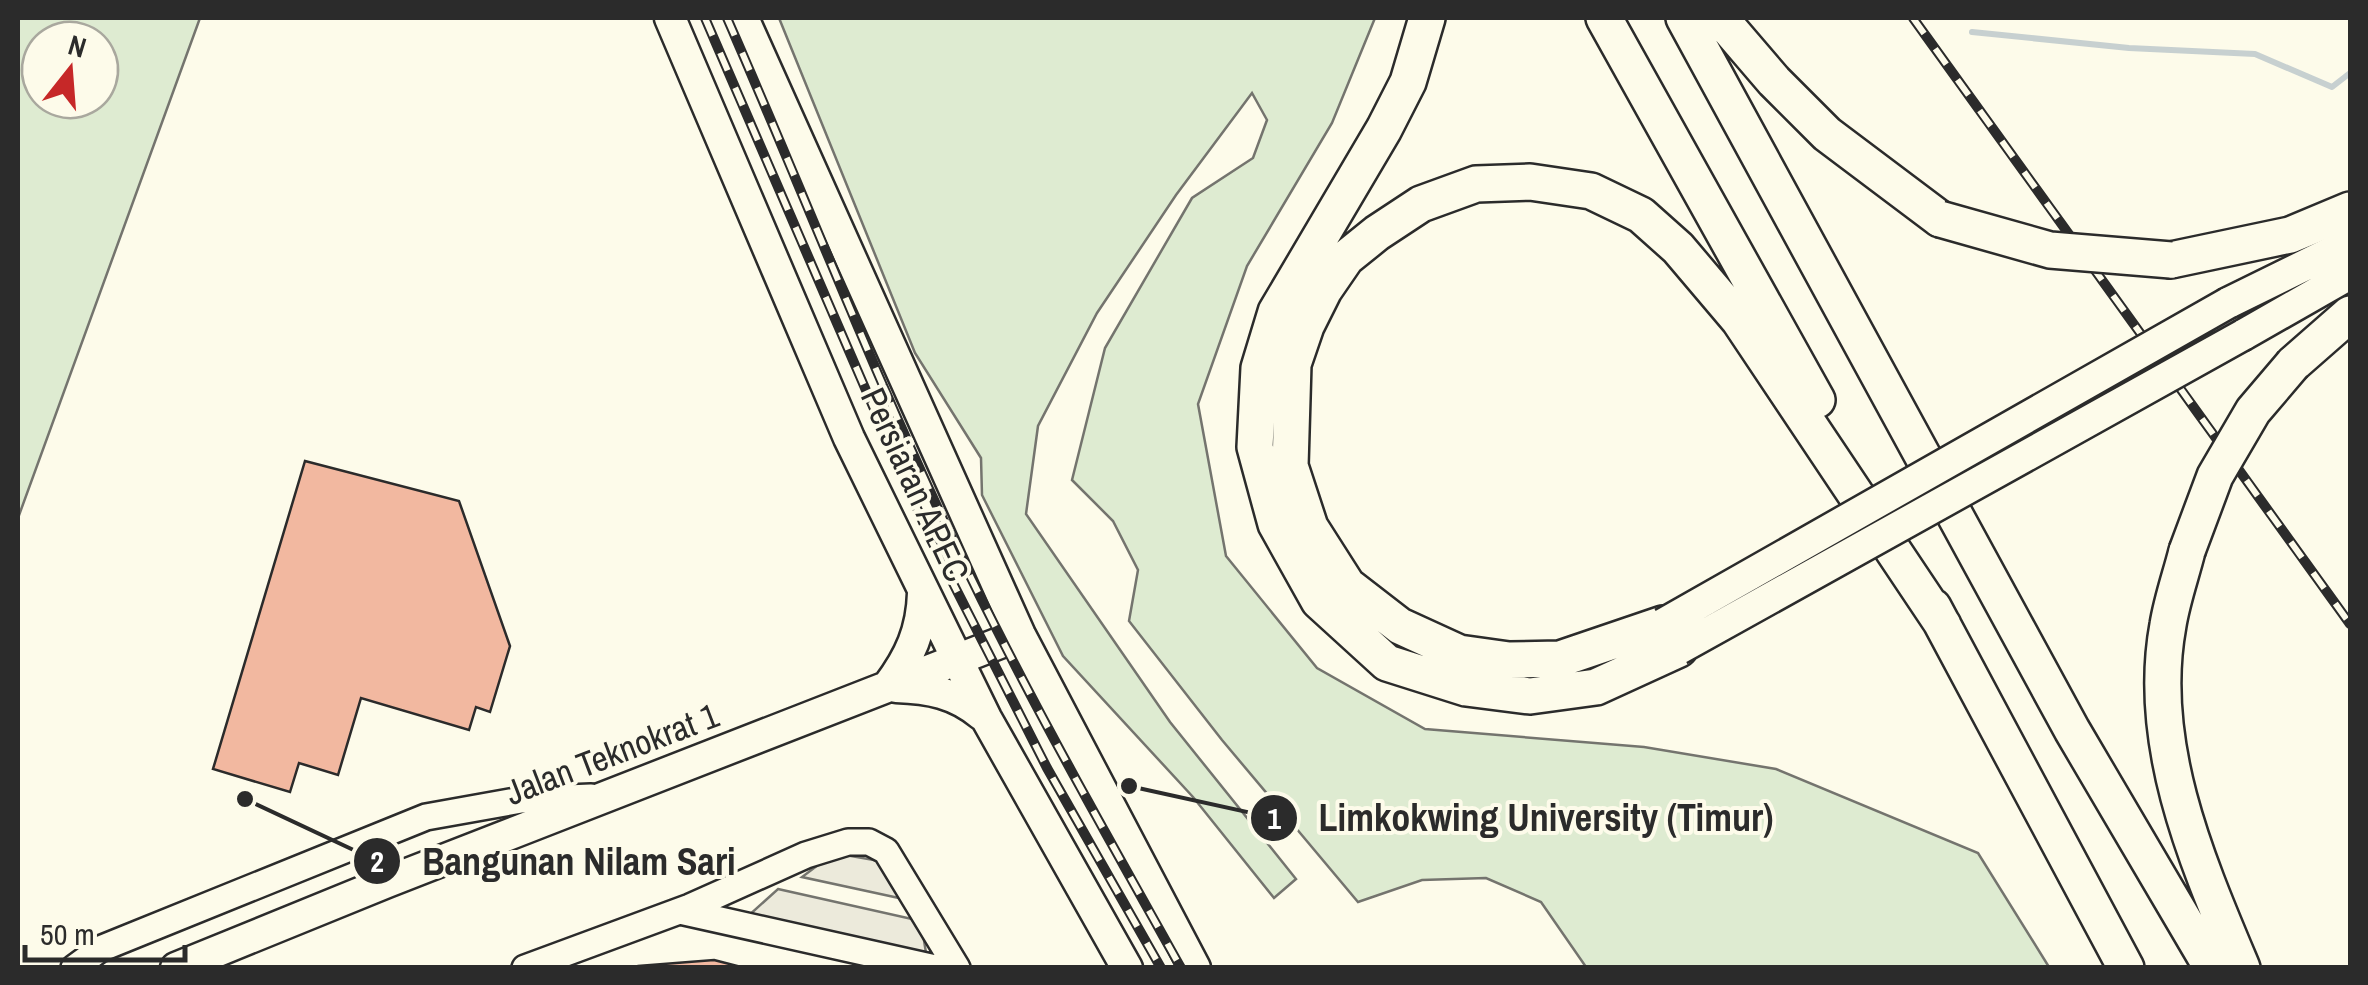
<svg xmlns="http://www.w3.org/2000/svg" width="2368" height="985" viewBox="0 0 2368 985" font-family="'Archivo Narrow',sans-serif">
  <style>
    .green { fill: #deebd1; stroke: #74746e; stroke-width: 2.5; fill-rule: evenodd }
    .parking { fill: #eceadb; stroke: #74746e; stroke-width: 2.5 }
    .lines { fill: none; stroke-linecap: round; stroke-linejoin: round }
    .stream { stroke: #c7d0d0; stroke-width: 6 }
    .building { fill: #f2b8a0; stroke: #2b2b2b; stroke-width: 2.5 }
    .minor-casing { stroke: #2b2b2b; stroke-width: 30 }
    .major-casing { stroke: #2b2b2b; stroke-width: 35 }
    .highway-casing { stroke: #2b2b2b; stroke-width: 40 }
    .minor { stroke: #fdfbea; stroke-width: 25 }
    .major { stroke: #fdfbea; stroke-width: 30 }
    .highway { stroke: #fdfbea; stroke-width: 35 }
    .rail-casing { stroke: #2b2b2b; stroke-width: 10 }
    .rail { stroke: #fdfbea; stroke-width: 6; stroke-dasharray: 19; stroke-linecap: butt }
    .major-bridge-casing { stroke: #2b2b2b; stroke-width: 35; stroke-linecap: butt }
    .highway-bridge-casing { stroke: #2b2b2b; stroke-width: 40; stroke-linecap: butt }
    .major-bridge { stroke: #fdfbea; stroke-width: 30 }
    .highway-bridge { stroke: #fdfbea; stroke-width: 35 }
    .labels { text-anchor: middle; stroke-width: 8; stroke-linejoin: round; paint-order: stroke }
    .street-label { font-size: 35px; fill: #2b2b2b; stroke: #fdfbea }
    .leader { fill: none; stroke: #2b2b2b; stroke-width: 4 }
    .callout-dot { fill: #2b2b2b; stroke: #fdfbea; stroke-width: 4 }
    .mark-label { font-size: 30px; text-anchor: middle; font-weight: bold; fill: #fff }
    .callout-label { font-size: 38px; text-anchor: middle; font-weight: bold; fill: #2b2b2b; stroke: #fdfbea; stroke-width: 8; stroke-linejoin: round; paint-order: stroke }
  </style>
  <rect width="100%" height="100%" fill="#fdfbea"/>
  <!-- green -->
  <path class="green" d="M18,18H200L18,518ZM40,40H100V100H40Z
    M779,18H1375L1332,123L1247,266L1198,404L1226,556L1317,668L1425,729L1644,747L1776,769L1978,853L2049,967H1586L1541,902L1486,878L1422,880L1358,902L1222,740L1129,621L1138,570L1113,521L1072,480L1105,348L1192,198L1253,158L1267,120L1252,93L1176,195L1097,313L1038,426L1026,514L1170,722L1296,879L1274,898L1193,797L1063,656L982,495L981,458L915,353Z"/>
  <!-- parking -->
  <path class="parking" d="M834,853L891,863L908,900L802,877Z
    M778,889L921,921L926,953L747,917Z"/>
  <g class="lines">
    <!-- stream -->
    <path class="stream" d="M1972,32L2129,48L2255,54L2332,87L2350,73"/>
  </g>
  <!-- building -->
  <path class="building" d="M305,461L459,501L510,646L490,712L476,707L469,730L361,698L338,775L299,763L290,792L213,769Z
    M714,960L745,968H635L638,966Z"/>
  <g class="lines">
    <!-- minor casing -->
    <g class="minor-casing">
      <path id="minor" d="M680,911L935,968
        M74,968L100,949L426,817L521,800L591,797
        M525,968L690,907L806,855L848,842H869L886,851L957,968"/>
    </g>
    <!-- major casing -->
    <g class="major-casing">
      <path id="major" d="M670,18L849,438L986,718L1127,968
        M743,18L1020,635L1195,968
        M2228,303L2350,243
        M2243,335L2350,274
        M888,686C910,657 922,630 923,593
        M896,687C929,688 956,693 982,715
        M176,968L387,882L1020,635"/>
    </g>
    <!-- highway casing -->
    <g class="highway-casing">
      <path id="highway" d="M1427,18L1408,82L1384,129L1276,312L1259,368L1255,447L1276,524L1319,601L1387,663L1466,688L1530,696L1596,687L1679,649
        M1604,18L1817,400
        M1684,18L2072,730L2212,968
        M1720,18L1774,81L1827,134L1940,219
        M2171,260L2290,235L2350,210
        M2293,364L2350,314
        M2187,551C2181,575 2172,600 2168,625C2146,744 2197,861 2242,968
        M1933,607L2126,968
        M1663,624L1560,659L1509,660L1459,653L1400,626L1347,585L1310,527L1290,466L1293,364L1306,326L1324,290L1346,258L1377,233L1421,204L1476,184L1530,182L1591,191L1641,215L1678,248L1739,320L1943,625"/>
    </g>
    <!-- minor -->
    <use href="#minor" class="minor"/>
    <!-- major -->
    <use href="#major" class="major"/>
    <!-- highway -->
    <use href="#highway" class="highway"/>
    <!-- rail casing -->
    <g class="rail-casing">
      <path id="rail" d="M705,18L929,536L1047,768L1161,968
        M727,18C816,221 895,430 996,628C1054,743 1118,855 1181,968
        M1913,18L2350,624"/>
    </g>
    <!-- rail -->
    <use href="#rail" class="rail"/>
    <!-- major-bridge casing -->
    <g class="major-bridge-casing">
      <path id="major-bridge" d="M1663,624L2228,303
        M1679,649L2243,335"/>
    </g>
    <!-- highway-bridge casing -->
    <g class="highway-bridge-casing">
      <path id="highway-bridge" d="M1940,219L2050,250L2171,260
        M2187,551L2215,476L2253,411L2293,364"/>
    </g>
    <!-- major-bridge -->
    <use href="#major-bridge" class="major-bridge"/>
    <!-- highway-bridge -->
    <use href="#highway-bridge" class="highway-bridge"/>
  </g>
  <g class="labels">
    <!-- street labels -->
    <g class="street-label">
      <text transform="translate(915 485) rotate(65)" y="12">Persiaran APEC</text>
      <text transform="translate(612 754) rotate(-21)" y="12">Jalan Teknokrat 1</text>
    </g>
  </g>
  <!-- callouts -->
  <path class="leader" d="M1129 786L1274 818M245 799L377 861"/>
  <g class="callout-dot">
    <circle cx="1129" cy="786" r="10"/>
    <circle cx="245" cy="799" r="10"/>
    <circle cx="1274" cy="818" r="25"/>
    <circle cx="377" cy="861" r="25"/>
  </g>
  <g class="mark-label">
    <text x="1274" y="829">1</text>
    <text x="377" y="872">2</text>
  </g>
  <g class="callout-label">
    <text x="1546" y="831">Limkokwing University (Timur)</text>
    <text x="579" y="875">Bangunan Nilam Sari</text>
  </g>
  <!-- border -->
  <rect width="2368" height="985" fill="none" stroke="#2b2b2b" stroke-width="40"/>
  <!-- north arrow -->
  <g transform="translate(70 70) rotate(17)"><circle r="48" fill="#fdfbea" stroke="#a9a89e" stroke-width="2.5"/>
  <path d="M0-8L18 38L0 25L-18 38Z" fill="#c62828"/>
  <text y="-15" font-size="28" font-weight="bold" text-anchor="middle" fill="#2b2b2b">N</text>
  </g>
  <!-- scale -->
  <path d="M25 945v15h160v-15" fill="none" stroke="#2b2b2b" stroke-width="5"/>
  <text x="40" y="945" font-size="30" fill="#2b2b2b" stroke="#fdfbea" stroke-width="8" paint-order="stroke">50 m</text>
</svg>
